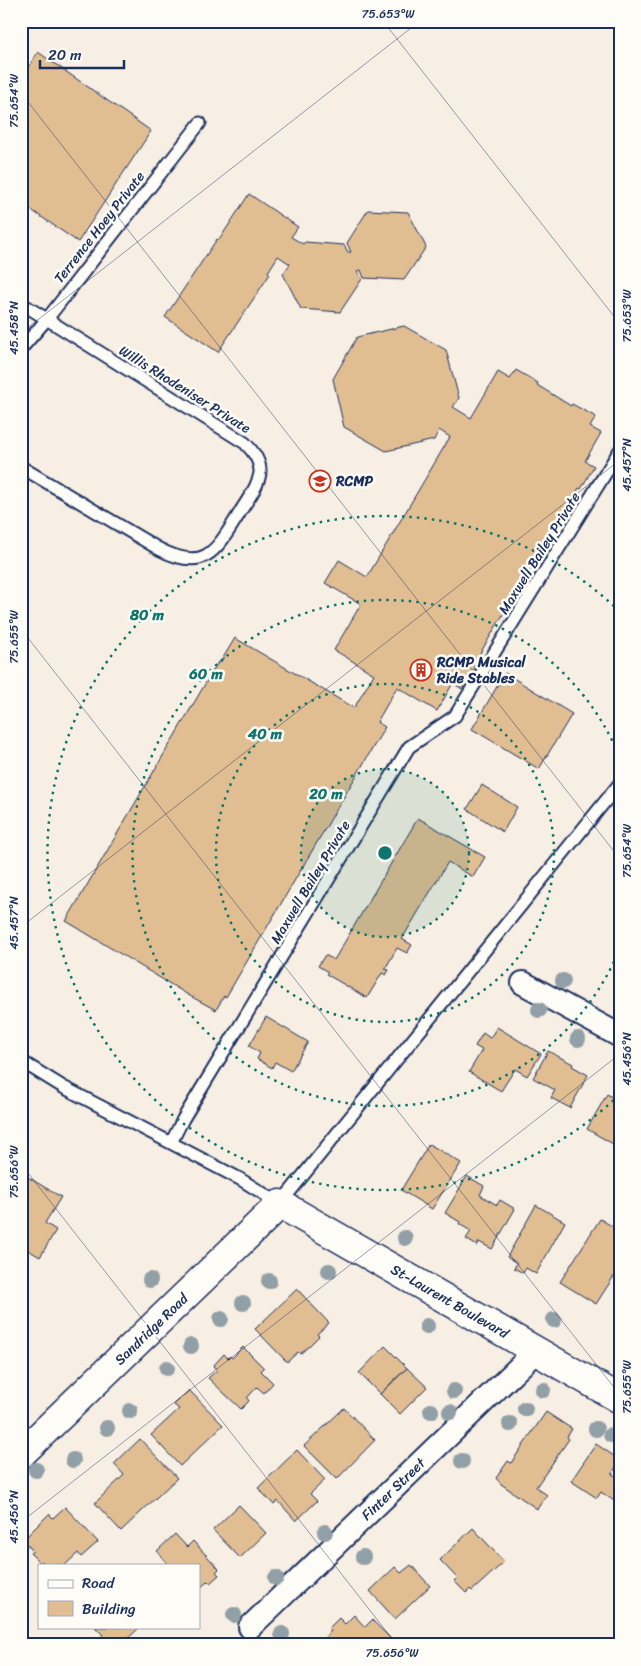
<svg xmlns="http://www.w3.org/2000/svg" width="641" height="1666" viewBox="0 0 641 1666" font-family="Sriracha,sans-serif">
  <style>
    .building { fill: #e1bd92; stroke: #1b2f5e }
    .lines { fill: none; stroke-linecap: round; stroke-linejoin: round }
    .service-casing { stroke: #1b2f5e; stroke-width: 15 }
    .minor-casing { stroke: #1b2f5e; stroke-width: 26 }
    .tertiary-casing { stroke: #1b2f5e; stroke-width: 31 }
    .service { stroke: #fdfcf7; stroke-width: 11 }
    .minor { stroke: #fdfcf7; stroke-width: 22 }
    .tertiary { stroke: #fdfcf7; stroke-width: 28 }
    .tree { fill: #919fa6 }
    .ticks { fill: none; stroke: #1b2f5e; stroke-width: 1; stroke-opacity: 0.45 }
    .ring { fill: none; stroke: #0f766e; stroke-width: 2.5; stroke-dasharray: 2.5 5 }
    .labels { text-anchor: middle; stroke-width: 5; stroke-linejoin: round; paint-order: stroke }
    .street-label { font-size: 14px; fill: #1b2f5e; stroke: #fdfcf7 }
    .poi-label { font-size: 14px; font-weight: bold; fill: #1b2f5e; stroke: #fdfcf7; text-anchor: start }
    .centre { fill: #0f766e; stroke: #fdfcf7; stroke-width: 2.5 }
    .ring-label { font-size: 15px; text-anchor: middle; font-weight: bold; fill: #0f766e; stroke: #fdfcf7; stroke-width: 5; stroke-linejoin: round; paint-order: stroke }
    .neatline { fill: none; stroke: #1b2f5e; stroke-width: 2 }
    .ticks-label { font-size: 12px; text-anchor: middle; fill: #1b2f5e }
  </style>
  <rect width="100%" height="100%" fill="#f7efe3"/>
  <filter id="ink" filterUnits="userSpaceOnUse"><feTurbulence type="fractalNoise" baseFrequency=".02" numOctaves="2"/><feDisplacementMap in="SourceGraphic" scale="10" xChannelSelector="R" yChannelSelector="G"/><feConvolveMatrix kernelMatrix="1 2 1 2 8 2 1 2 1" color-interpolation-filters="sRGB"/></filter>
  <g filter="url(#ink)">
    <!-- building -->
    <path class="building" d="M38,52L151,131L78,242L21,203V78Z
      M249,194L298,227L291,237L303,244L305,242L344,245L348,252H351L347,243L368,210L408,212L426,247L404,280L364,278L361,270L357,271L362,279L340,312L301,309L283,274L290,264L278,256L268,272L270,274L218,352L165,317L217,239L219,240Z
      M404,326L446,350L459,398L453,407L471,418L498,372L510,379L516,370L538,383L537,385L571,406L572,404L596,417L590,427L601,433L585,461L594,466L581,489L579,488L473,665L476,666L462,689L453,683L437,711L397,687L377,722L385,727L226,997L224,996L216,1010L190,996L66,921L218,662L220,663L235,638L354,708L374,674L334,650L361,604L325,583L339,560L367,577L450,437L439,430L434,440L386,451L344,427L333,379L357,337Z
      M505,673L572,714L539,769L472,729Z
      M482,785L517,807L503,832L467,809Z
      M418,818L485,857L473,877L448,862L402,939L412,945L407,953L397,948L385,969L389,970L386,975L382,973L367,998L326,974L328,972L318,966L325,955L334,960Z
      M266,1017L308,1042L291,1071L275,1062L272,1068L257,1059L260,1053L249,1046Z
      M497,1027L541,1054L527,1076L515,1069L501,1091L469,1072L482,1050L475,1046L483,1033L490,1038Z
      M548,1051L573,1064L572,1066L588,1075L570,1108L551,1098L555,1090L533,1078Z
      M607,1094L620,1102V1144L618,1147L587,1129Z
      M429,1144L461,1163L432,1209L401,1190Z
      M21,1173L61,1197L45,1223L56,1230L40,1257L28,1250L24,1257L21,1255Z
      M467,1176L484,1186L480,1195L497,1205L500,1200L515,1209L492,1249L479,1242L477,1246L466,1239L471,1231L459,1224L460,1222L445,1213Z
      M536,1205L565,1222L536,1274L526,1268L523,1273L514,1268L517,1263L507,1257Z
      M600,1219L620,1231V1280L614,1276L596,1304L560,1282Z
      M297,1289L329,1323L317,1334L319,1336L309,1346L300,1354L298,1352L287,1362L255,1329Z
      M385,1346L407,1368L380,1394L359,1373Z
      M243,1347L264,1368L261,1371L273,1383L264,1393L257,1387L247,1398L249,1401L241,1409L208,1378L217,1370L213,1366L224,1354L228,1358L230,1356L232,1358Z
      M407,1368L427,1387L400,1414L380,1394Z
      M189,1390L223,1425L180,1466L151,1435L179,1409L174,1405Z
      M344,1408L375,1440L337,1479L304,1446Z
      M546,1412L572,1429L567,1437L569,1439L536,1487L547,1495L537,1509L501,1484L496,1478L508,1461L511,1463Z
      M140,1439L177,1478L121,1531L95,1503L124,1475L114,1464Z
      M596,1444L620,1460L612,1474L620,1479V1505L601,1492L597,1498L571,1481Z
      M297,1450L325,1480L310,1494L317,1501L296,1521L278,1501L274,1505L258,1488Z
      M239,1505L266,1533L240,1558L213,1530Z
      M65,1507L98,1542L81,1557L78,1553L65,1565H46L42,1561L40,1563L30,1553L33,1551L23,1540L49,1514L53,1518Z
      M473,1528L504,1562L472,1591L470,1589L466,1593L454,1581L457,1578L440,1560Z
      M175,1534L187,1547L193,1541L219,1569L216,1572L219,1575L210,1583L208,1581L199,1589V1565H169L157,1551Z
      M411,1565L430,1586L395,1619L370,1591L395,1567L401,1573Z
      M354,1615L365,1627L372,1620L391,1639L386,1645H326L322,1641L331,1631L329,1628L339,1618L345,1624Z
      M95,1627H140L121,1645H106L100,1638L103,1635Z"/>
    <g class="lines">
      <!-- service casing -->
      <g class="service-casing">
        <path id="service" d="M21,303L245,443C253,451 261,461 260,473C258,488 246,501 239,514C216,551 205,573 159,549L21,467
          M21,349L47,319L200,123
          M21,1061L63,1087L171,1143L183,1119L409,747L455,716L620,450
          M171,1143L240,1179L280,1204L620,783"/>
      </g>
      <!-- minor casing -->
      <g class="minor-casing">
        <path id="minor" d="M523,983L620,1036
          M250,1627L536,1351"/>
      </g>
      <!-- tertiary casing -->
      <g class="tertiary-casing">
        <path id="tertiary" d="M21,1454L280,1204L620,1399"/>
      </g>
      <!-- service -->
      <use href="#service" class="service"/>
      <!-- minor -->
      <use href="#minor" class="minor"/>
      <!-- tertiary -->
      <use href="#tertiary" class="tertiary"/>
    </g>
    <!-- trees -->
    <g class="tree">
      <circle cx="563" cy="981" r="8"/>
      <circle cx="539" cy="1010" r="8"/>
      <circle cx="578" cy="1039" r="8"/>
      <circle cx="405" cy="1238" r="8"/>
      <circle cx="329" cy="1271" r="8"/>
      <circle cx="150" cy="1280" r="8"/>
      <circle cx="269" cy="1281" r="8"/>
      <circle cx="243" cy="1303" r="8"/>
      <circle cx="221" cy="1319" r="8"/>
      <circle cx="554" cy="1320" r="8"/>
      <circle cx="427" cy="1326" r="8"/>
      <circle cx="191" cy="1346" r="8"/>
      <circle cx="167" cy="1368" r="8"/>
      <circle cx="543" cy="1390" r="8"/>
      <circle cx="454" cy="1391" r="8"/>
      <circle cx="525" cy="1409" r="8"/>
      <circle cx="130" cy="1411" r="8"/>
      <circle cx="431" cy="1411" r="8"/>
      <circle cx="450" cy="1412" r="8"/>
      <circle cx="510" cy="1424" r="8"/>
      <circle cx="107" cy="1428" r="8"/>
      <circle cx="596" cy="1429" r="8"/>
      <circle cx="611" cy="1435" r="8"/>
      <circle cx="73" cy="1460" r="8"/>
      <circle cx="462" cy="1461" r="8"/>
      <circle cx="36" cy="1470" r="8"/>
      <circle cx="325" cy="1532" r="8"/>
      <circle cx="363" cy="1557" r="8"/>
      <circle cx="276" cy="1578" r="8"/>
      <circle cx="234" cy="1615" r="8"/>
      <circle cx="282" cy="1634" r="8"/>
    </g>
  </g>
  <!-- ticks -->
  <path class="ticks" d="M383,21L620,324M21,93L620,859M21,333L420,21M21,629L620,1395M21,927L620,460M21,1164L397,1645M21,1522L620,1054"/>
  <!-- distance rings -->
  <circle cx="385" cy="853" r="84" fill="#0f766e" fill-opacity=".12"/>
  <g class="ring">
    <circle cx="385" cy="853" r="84"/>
    <circle cx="385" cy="853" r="169"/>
    <path d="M620 948A253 253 0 1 1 620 758"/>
    <path d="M619 1095A337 337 0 1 1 619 611"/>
  </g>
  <!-- icons -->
  <defs>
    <g id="university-ring" transform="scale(1.125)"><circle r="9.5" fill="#fdfcf7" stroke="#c8321e" stroke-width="1.5"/><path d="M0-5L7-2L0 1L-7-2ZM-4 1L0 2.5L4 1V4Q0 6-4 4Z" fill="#c8321e"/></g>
    <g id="building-ring" transform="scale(1.125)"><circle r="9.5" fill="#fdfcf7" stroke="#c8321e" stroke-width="1.5"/><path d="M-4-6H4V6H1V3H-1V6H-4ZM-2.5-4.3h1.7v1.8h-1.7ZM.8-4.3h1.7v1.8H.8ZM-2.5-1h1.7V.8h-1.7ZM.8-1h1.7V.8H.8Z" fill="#c8321e"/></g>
  </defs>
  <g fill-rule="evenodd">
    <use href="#university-ring" x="320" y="481"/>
    <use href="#building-ring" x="421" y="670"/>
  </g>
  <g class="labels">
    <!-- street labels -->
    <g class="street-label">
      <text transform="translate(99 227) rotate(-52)" y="5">Terrence Hoey Private</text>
      <text transform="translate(185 389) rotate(32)" y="5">Willis Rhodeniser Private</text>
      <text transform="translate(539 553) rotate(-58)" y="5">Maxwell Bailey Private</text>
      <text transform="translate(310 882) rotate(-59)" y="5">Maxwell Bailey Private</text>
      <text transform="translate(450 1301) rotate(30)" y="5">St-Laurent Boulevard</text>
      <text transform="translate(151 1329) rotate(-44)" y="5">Sandridge Road</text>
      <text transform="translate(393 1489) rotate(-44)" y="5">Finter Street</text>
    </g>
    <!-- poi labels -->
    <g class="poi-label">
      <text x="336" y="486">RCMP</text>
      <text x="437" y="667">RCMP Musical<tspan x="437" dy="16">Ride Stables</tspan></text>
    </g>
  </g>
  <circle cx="385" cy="853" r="8" class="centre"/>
  <g class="ring-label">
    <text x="147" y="620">80 m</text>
    <text x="206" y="679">60 m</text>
    <text x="265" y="739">40 m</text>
    <text x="326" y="799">20 m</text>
  </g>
  <!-- margin -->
  <rect width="641" height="1666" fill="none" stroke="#fdfcf7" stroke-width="55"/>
  <!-- legend -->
  <rect x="38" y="1564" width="162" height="65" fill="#fdfcf7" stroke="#a3aaba"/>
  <rect x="48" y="1580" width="25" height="8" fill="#fdfcf7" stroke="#a3aaba"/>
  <text x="82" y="1588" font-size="15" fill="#1b2f5e">Road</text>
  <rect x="48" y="1601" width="25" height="15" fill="#e1bd92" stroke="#a3aaba"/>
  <text x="82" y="1614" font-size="15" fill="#1b2f5e">Building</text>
  <!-- scale -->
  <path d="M40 60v8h84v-8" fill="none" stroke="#1b2f5e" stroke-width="2.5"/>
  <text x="48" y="60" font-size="15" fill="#1b2f5e" stroke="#fdfcf7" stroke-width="4" paint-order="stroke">20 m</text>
  <rect x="28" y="28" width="586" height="1610" class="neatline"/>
  <g class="ticks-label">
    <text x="388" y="18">75.653°W</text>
    <text transform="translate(14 101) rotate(-90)" y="4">75.654°W</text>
    <text transform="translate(627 316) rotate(-90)" y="4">75.653°W</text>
    <text transform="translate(14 328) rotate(-90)" y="4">45.458°N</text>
    <text transform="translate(627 465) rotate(-90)" y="4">45.457°N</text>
    <text transform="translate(14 637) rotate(-90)" y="4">75.655°W</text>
    <text transform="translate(627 851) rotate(-90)" y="4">75.654°W</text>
    <text transform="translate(14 923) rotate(-90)" y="4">45.457°N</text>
    <text transform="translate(627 1059) rotate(-90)" y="4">45.456°N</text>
    <text transform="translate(14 1172) rotate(-90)" y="4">75.656°W</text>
    <text transform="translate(627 1387) rotate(-90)" y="4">75.655°W</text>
    <text transform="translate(14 1517) rotate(-90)" y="4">45.456°N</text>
    <text x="392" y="1657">75.656°W</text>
  </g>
</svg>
